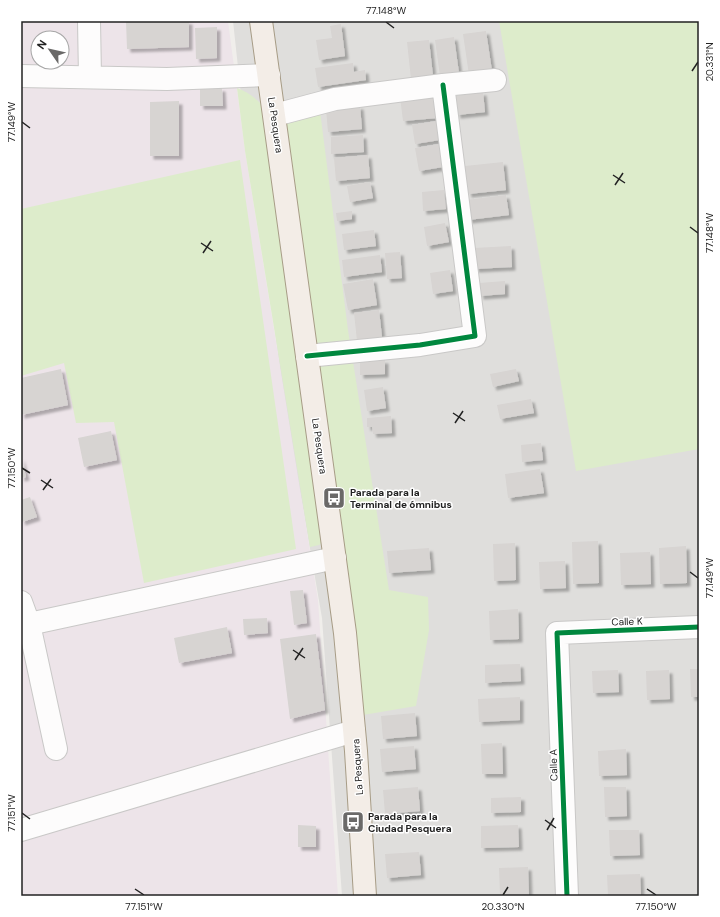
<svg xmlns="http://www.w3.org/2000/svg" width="720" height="917" viewBox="0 0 720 917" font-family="'DM Sans',sans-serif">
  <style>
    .residential { fill: #dfdedc }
    .industrial { fill: #ede4e9; fill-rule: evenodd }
    .grass { fill: #ddeccb }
    .building { fill: #d7d4d2; filter: url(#shadow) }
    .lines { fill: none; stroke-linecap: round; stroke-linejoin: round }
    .minor-casing { stroke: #c9c8c7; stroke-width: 24 }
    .major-casing { stroke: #a79c86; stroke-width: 24 }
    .minor { stroke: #fdfcfc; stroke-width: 22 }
    .major { stroke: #f3ede7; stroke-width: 22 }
    .cycleway-casing { stroke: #fff; stroke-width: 8 }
    .cycleway { stroke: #00873e; stroke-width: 5 }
    .ticks { fill: none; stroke: #222; stroke-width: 1.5 }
    .labels { text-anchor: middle; stroke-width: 3; stroke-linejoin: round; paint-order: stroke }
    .street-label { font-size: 10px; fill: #222; stroke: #fff }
    .poi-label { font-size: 10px; font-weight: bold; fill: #222; stroke: #fff; text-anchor: start }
    .neatline { fill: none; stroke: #222; stroke-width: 1.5 }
    .ticks-label { font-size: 10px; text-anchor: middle; fill: #222 }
  </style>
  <defs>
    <filter id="shadow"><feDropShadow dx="3.5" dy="3.5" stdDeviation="1" flood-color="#0004"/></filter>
  </defs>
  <rect width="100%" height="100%" fill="#f0eeeb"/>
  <!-- residential -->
  <path class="residential" d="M233,21H699V896H342L322,618L303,508L287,425L266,260L241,95Z"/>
  <!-- industrial -->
  <path class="industrial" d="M21,21H228L245,151L318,600L338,896H21ZM38,38H62V62H38Z"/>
  <!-- grass -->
  <path class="grass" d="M499,21H699V449L576,471Z
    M237,88C248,92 256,98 264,107L323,542L319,545L310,547L245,151Z
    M320,111L348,330L389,590L428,597L429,630L416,706L363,715L285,117Z
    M240,160L296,549L144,583L114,422L76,423L64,363L21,376V209Z"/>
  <!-- building -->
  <path class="building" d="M126,21H189V47L127,49Z
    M341,24L345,56L319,60L316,40L332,38L330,26Z
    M217,27V58L196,59L195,28Z
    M486,31L492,71L469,75L463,34Z
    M454,37L459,73L440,76L435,40Z
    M429,40L433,76L411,79L407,42Z
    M353,63L354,72L365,70L366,80L318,87L315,68Z
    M222,88L223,106H200V89Z
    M483,92L485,112L457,115L455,96Z
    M435,94L438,118L403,121L400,97Z
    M179,101V156H150V102Z
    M360,106L362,129L328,132L326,109Z
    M436,121L440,140L415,144L412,125Z
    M363,135L364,152L331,154V137Z
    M439,144L443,167L419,171L415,148Z
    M368,155L370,178L336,181L334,158Z
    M503,162L506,190L468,194L465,166Z
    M370,182L373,198L350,202L347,186Z
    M444,190L446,209L423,211L422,192Z
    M506,195L509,215L468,220L466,200Z
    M352,211V219L337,221L336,213Z
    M445,223L449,242L427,246L424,227Z
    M374,230L376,246L344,250L342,234Z
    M511,246L512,267L475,269L474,248Z
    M400,252L402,278L387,279L385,253Z
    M380,255L382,272L344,277L342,260Z
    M450,270L453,291L433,294L430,273Z
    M373,279L377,305L348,310L343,284Z
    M505,281V294L480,296L479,283Z
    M379,310L382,337L357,341L354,313Z
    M385,360V374L360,375V361Z
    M61,369L68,405L21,415V378Z
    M516,369L519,381L493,387L490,374Z
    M383,387L386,408L367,411L364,390Z
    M531,399L534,413L500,419L497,405Z
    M391,416L392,433L373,434L372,427H367V418Z
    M111,431L117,460L84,467L78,438Z
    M541,443L543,460L522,462L521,445Z
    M21,457L26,477L21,478Z
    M540,469L544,493L508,498L505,474Z
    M30,497L37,517L22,522L21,518V500Z
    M598,541L599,583L573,584L572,542Z
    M515,543L516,580L494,581L493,544Z
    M686,546L687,583L660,584L659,548Z
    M429,548L431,570L389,573L387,551Z
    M650,552L651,584L621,585L620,553Z
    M565,561L566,588L540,589L539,562Z
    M303,590L307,623L294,625L290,591Z
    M518,609L519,639L490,640L489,611Z
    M267,618L268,633L244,635L243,619Z
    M227,627L232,653L179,663L174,638Z
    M316,634L325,710L290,719L280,639Z
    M520,664L521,681L485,683V665Z
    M690,669H699V697H691Z
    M618,670L619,692L593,693L592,671Z
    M669,670L670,699L647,700L646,671Z
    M520,697V720L479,722L478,699Z
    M415,713L417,736L383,739L381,716Z
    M502,743L503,774H482L481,744Z
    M414,746L416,769L382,772L380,749Z
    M626,749L627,775L599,776L598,751Z
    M418,787L420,811L385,814L383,790Z
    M604,787H626L627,816L605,817Z
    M521,797V812L491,813V798Z
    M298,825L316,826V847H298Z
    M518,825L519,847L481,848V826Z
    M609,830H639L640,855L610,856Z
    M419,852L421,875L387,878L385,854Z
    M528,867L529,896H500L499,868Z
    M640,874L641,896H608L607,875Z"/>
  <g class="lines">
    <!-- minor casing -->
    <g class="minor-casing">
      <path id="minor" d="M89,21L90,77
        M21,76L167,79L269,75
        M275,115L335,99L443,85L495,80
        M307,356L420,345L475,336L443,85
        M21,602L29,624L56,749
        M29,624L335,558
        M21,830L354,731
        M567,896L557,633L699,627"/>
    </g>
    <!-- major casing -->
    <g class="major-casing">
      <path id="major" d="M261,21L345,633L356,751L365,896"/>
    </g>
    <!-- minor -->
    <use href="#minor" class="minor"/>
    <!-- major -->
    <use href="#major" class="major"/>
    <!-- cycleway casing -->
    <g class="cycleway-casing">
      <path id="cycleway" d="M307,356L420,345L475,336L443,85
        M567,896L557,633L699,627"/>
    </g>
    <!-- cycleway -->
    <use href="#cycleway" class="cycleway"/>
  </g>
  <!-- ticks -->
  <path class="ticks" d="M386,22L394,28M692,71L698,62M22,122L30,128M613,175L625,183M615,185L623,173M690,227L698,233M201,243L213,251M203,253L211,241M453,413L465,421M455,423L463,411M22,468L30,473M41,480L53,488M43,490L51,479M690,572L698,578M293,650L305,658M295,660L303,648M22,813L30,819M545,820L556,828M547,830L554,818M135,889L144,895M647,889L656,895M503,895L508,887"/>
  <!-- icons -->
  <defs>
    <g id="bus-square" transform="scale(1.15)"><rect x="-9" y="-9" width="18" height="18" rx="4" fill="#6a6968" stroke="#fff"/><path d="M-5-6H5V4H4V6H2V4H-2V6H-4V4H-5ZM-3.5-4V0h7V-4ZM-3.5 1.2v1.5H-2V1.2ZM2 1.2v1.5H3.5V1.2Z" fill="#fff"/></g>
  </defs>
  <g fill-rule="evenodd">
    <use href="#bus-square" x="334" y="498"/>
    <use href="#bus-square" x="353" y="822"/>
  </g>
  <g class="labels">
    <!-- street labels -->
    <g class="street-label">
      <text transform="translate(276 125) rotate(82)" y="4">La Pesquera</text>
      <text transform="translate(320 446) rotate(82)" y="4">La Pesquera</text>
      <text transform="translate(627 621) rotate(-2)" y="4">Calle K</text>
      <text transform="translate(553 765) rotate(-92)" y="4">Calle A</text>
      <text transform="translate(357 767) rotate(-94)" y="4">La Pesquera</text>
    </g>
    <!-- poi labels -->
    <g class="poi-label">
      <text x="350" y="496">Parada para la<tspan x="350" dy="12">Terminal de ómnibus</tspan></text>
      <text x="368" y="820">Parada para la<tspan x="368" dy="12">Ciudad Pesquera</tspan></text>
    </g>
  </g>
  <!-- border -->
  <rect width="720" height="917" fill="none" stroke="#ffffff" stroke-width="44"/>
  <!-- north arrow -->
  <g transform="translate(50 50) rotate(304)"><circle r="19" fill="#ffffff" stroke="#a7a7a7"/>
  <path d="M0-3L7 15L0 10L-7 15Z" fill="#6a6968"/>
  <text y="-6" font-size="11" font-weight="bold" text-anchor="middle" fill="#222222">N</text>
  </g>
  <rect x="22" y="22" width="676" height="873" class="neatline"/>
  <g class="ticks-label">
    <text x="386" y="14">77.148°W</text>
    <text transform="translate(709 62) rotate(-90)" y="4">20.331°N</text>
    <text transform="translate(11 122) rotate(-90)" y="4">77.149°W</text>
    <text transform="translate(709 233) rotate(-90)" y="4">77.148°W</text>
    <text transform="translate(11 468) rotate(-90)" y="4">77.150°W</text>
    <text transform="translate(709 578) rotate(-90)" y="4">77.149°W</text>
    <text transform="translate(11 813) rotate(-90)" y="4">77.151°W</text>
    <text x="144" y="910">77.151°W</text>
    <text x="503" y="910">20.330°N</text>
    <text x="656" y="910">77.150°W</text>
  </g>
</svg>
